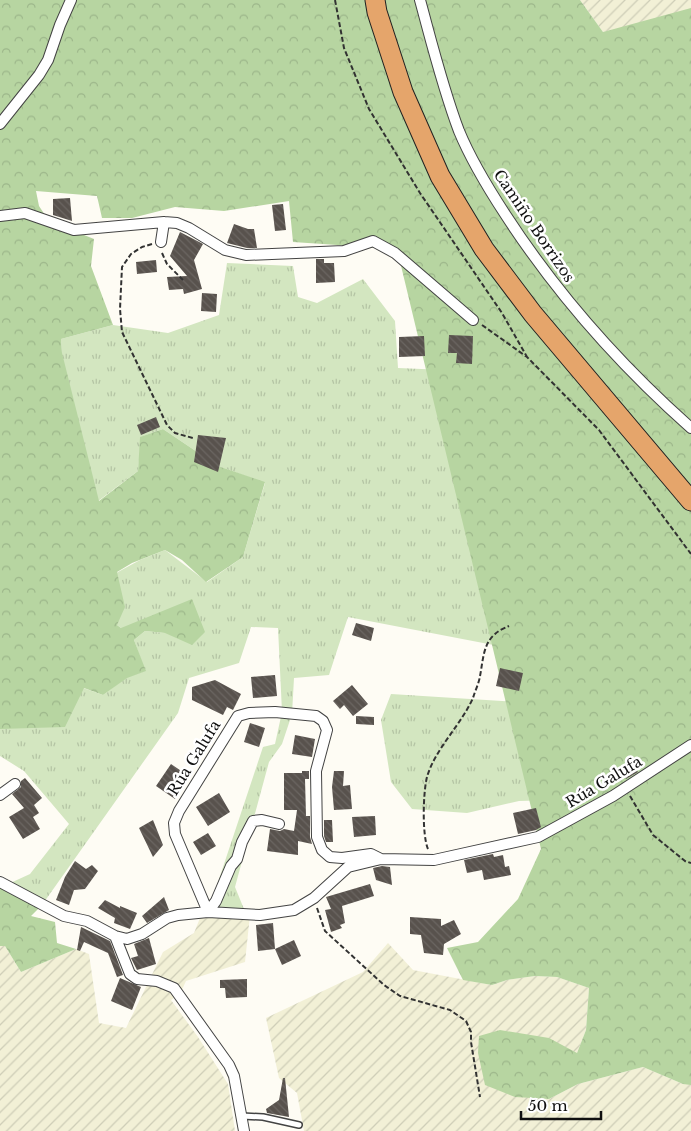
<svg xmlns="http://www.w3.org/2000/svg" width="691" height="1131" viewBox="0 0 691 1131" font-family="'Libre Baskerville',serif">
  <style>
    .farmland { fill: url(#farmland-furrows) }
    .grass { fill: url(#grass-tufts) }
    .forest { fill: url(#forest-crowns) }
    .building { fill: url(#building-back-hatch) }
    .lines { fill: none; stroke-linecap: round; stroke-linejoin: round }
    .lane-casing { stroke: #434343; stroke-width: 8 }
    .street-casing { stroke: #434343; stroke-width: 12 }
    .highway-casing { stroke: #212121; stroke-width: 21 }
    .path { stroke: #323232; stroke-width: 2; stroke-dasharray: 5 2.5; stroke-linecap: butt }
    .lane { stroke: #fff; stroke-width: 5 }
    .street { stroke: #fff; stroke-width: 10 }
    .highway { stroke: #e5a56b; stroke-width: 19 }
    .labels { text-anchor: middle; stroke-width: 5; stroke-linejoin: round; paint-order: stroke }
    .street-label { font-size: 15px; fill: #101010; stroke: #fff }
  </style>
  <defs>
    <pattern id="farmland-furrows" width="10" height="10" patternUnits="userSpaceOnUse" patternTransform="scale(1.25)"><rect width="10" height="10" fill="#f2f0d6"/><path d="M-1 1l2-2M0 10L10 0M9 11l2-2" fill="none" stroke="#cecdb7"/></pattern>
    <pattern id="grass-tufts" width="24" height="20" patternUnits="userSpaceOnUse" patternTransform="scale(1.25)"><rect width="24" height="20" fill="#d3e6c0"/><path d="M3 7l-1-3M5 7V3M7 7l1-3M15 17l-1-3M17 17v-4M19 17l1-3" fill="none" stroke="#b4c4a4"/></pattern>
    <pattern id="forest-crowns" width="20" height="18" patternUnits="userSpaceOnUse" patternTransform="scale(1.25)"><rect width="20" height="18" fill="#b7d5a1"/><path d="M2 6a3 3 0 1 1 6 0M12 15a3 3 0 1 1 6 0" fill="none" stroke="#9cb68a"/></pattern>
    <pattern id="building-back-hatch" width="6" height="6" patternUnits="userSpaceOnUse" patternTransform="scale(1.25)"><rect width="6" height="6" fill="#58524d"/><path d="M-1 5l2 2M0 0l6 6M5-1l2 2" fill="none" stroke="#6b6662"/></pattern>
  </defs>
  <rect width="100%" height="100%" fill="#fefcf4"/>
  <!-- farmland -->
  <path class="farmland" d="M580,0H691V17L603,32Z
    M202,913L250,915L245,962L186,981L180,994L171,1000L198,1037L228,1084L235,1131H0V946H5L21,972L76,949L89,954L99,1023L126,1028L163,952L194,933Z
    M388,943L413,970L492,985L507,980L535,976L557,977L589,988L586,1030L577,1053L549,1099L578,1084L643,1067L683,1084H691V1131H304L297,1093L279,1078L266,1018L363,972Z"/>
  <!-- grass -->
  <path class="grass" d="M227,263L293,266L298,297L317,303L363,279L395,321L398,368L469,371L504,647L348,617L329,675L294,678L292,714L282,744L269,762L235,887L248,919L208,912L263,747L275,744L282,712L278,628L251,627L239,663L189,678L178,713L42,905L6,885L30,874L69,824L24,771L0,756V715L75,685L103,695L127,677L145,671L134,640L145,631L165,633L205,632L121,628L100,612L96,584L140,560L165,550L207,582L243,557L265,483L218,466L163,429L141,437L138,471L81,514L64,387L61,339L113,325L168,333L219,315Z
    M391,694L520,702L555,800L519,801L467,813L412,809L391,782L381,720Z"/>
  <!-- forest -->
  <path class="forest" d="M0,0H580L603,32L691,8V1085L683,1084L643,1067L578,1084L549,1099L515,1097L485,1085L478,1053L479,1036L500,1030L549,1038L577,1053L586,1030L589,988L557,977L535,976L507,980L492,985L463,980L447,948L478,942L518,899L541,849L397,249L293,242L289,201L224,211L175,207L132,218H102L97,196L36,191L39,206L49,221L94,239L91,266L113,325L61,339L62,353L99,501L138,471L140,437L163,429L218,466L265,482L243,557L206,582L182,560L165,550L132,563L117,572L125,607L117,625L121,628L192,599L205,632L192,645L165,633L145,631L134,640L146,671L127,678L103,695L84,688L65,727L0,729Z
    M0,888L42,905L31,916L55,922L57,943L76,949L21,972L5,946H0Z"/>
  <!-- building -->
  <path class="building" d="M70,198L72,221L53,215V199Z
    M283,204L286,230L275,231L272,205Z
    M234,224L248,229H254L257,248H247L227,243Z
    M180,232L203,244L194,260L202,289L184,294L183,289L169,290L167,277L187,276L170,256Z
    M316,259H324V263H334L335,282L316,283Z
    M156,260L157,272L137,274L136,262Z
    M202,293L217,294L216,312L201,311Z
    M449,335L473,336L472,364L456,363L457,353H448Z
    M424,336L425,356L399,357V337Z
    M156,417L160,427L141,435L137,425Z
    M198,435L226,438L218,472L194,462Z
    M356,623L374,628L371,641L352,635Z
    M500,668L523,673L519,691L496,686Z
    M275,675L277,696L253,698L251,677Z
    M215,680L241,694L233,710L227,707L223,715L192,700V687Z
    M352,685L368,704L353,716L344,705L340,709L333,701Z
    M356,716L374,717V725L356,724Z
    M250,723L265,728L259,747L244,742Z
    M295,735L315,739L312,757L292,754Z
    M631,762L638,772L626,779L620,769Z
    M171,764L190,777L175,799L156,786Z
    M302,771H309V779H305L306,816H310V837L312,844L298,841V855L267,851L270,829L280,831L284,829L294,831L297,810H284V773H302Z
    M334,771H344L343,786L350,785L352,809L334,810L332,787Z
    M25,778L42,798L34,805L39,813L33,817L40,829L23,839L9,817L24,808L12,794L21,787V781Z
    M219,793L230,812L208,826L196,807Z
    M536,808L541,827L536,830L518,834L513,813Z
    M375,816L376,835L354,837L352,817Z
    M153,820L163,845L153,857L139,828Z
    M324,820H332L333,842H326L324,836Z
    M208,833L216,846L201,855L193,842Z
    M493,854L494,857L503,855L505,867L509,866L511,875L484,880L482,870L467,873L464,860Z
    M75,861L86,869L92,865L98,871L85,889L74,890L69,905L56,900L65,877Z
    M382,866L390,867L392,885L376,880L373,868Z
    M370,884L374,896L342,906L345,923L340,925L342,928L331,932L325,910L331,909L326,897Z
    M164,897L169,910L147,923L142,916Z
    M105,900L120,908V906L137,913L130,929L114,923L115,918L98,908Z
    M410,917L441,919V926L454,920L461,934L444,944L443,955L424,953L421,935L410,934Z
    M273,923L275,949L258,951L256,925Z
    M81,927L110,941L123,975L117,977L108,953L84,942L80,951L77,950Z
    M149,938L156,964L137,970L131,958L138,956L134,944Z
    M294,940L301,956L282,965L275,949Z
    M120,978L141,987L132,1010L111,1001Z
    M247,979V997L226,998L225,988H220V980Z
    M283,1078H285L289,1117L267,1113L266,1109L279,1100Z"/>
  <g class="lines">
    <!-- lane casing -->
    <g class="lane-casing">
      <path id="lane" d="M242,1116L263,1117L299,1125"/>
    </g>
    <!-- street casing -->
    <g class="street-casing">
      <path id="street" d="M420,0C432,44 443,89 459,131C471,160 488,188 505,214C557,294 620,365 691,428
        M0,124L39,75L48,60L60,25L71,0
        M0,216L25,213L74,230L164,222L177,223L189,228L225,250L246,255L344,251L373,241L395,253L473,320
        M161,242L164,222
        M0,795L15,784
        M0,882L64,916L87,921L115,936L127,939L142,934L167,918L178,915L208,912L260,915L294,910L314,898L348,867L381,859L434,860L538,837L613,796L691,745
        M208,912L175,834L174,823L179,811L238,716L249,713L275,712L316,716L323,721L327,730L316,771L317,837L322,850L330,857L342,858L371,854L381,859
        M208,912L216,901L231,866L237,859L242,842L253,821L262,820L279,824
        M115,936L130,974L137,979L157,981L174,988L229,1065L234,1076L244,1131"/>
    </g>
    <!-- highway casing -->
    <g class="highway-casing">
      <path id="highway" d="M375,0L377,12L403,92L440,176L484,249L533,314L691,501"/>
    </g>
    <!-- path -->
    <path class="path" d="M335,0L344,48L369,109L420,193L502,313L527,357
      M152,244L142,247L131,254L122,267L120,309L122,332L167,425L175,433L193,438
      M162,253L167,264L183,280
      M482,325L527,357L599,430L691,554
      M630,796L653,835L685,861L691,863
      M428,849C422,835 423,793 427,777C435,749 461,725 473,698C475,691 479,683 480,676C483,661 483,644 495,634C499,630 505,628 509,626
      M317,908L325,931L384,985L400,996L450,1010L466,1021L471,1032V1042L480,1097"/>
    <!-- lane -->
    <use href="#lane" class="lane"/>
    <!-- street -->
    <use href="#street" class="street"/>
    <!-- highway -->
    <use href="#highway" class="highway"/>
  </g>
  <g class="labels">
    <!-- street labels -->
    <g class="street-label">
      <text transform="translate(534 226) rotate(56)" y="5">Camiño Borrizos</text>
      <text transform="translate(194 758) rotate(-58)" y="5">Rúa Galufa</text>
      <text transform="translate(604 782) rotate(-31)" y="5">Rúa Galufa</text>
    </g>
  </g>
  <!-- scale -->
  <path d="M521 1111v8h80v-8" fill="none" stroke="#101010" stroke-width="2.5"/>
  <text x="528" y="1111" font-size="15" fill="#101010" stroke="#ffffff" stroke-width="4" paint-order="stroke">50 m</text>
</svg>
